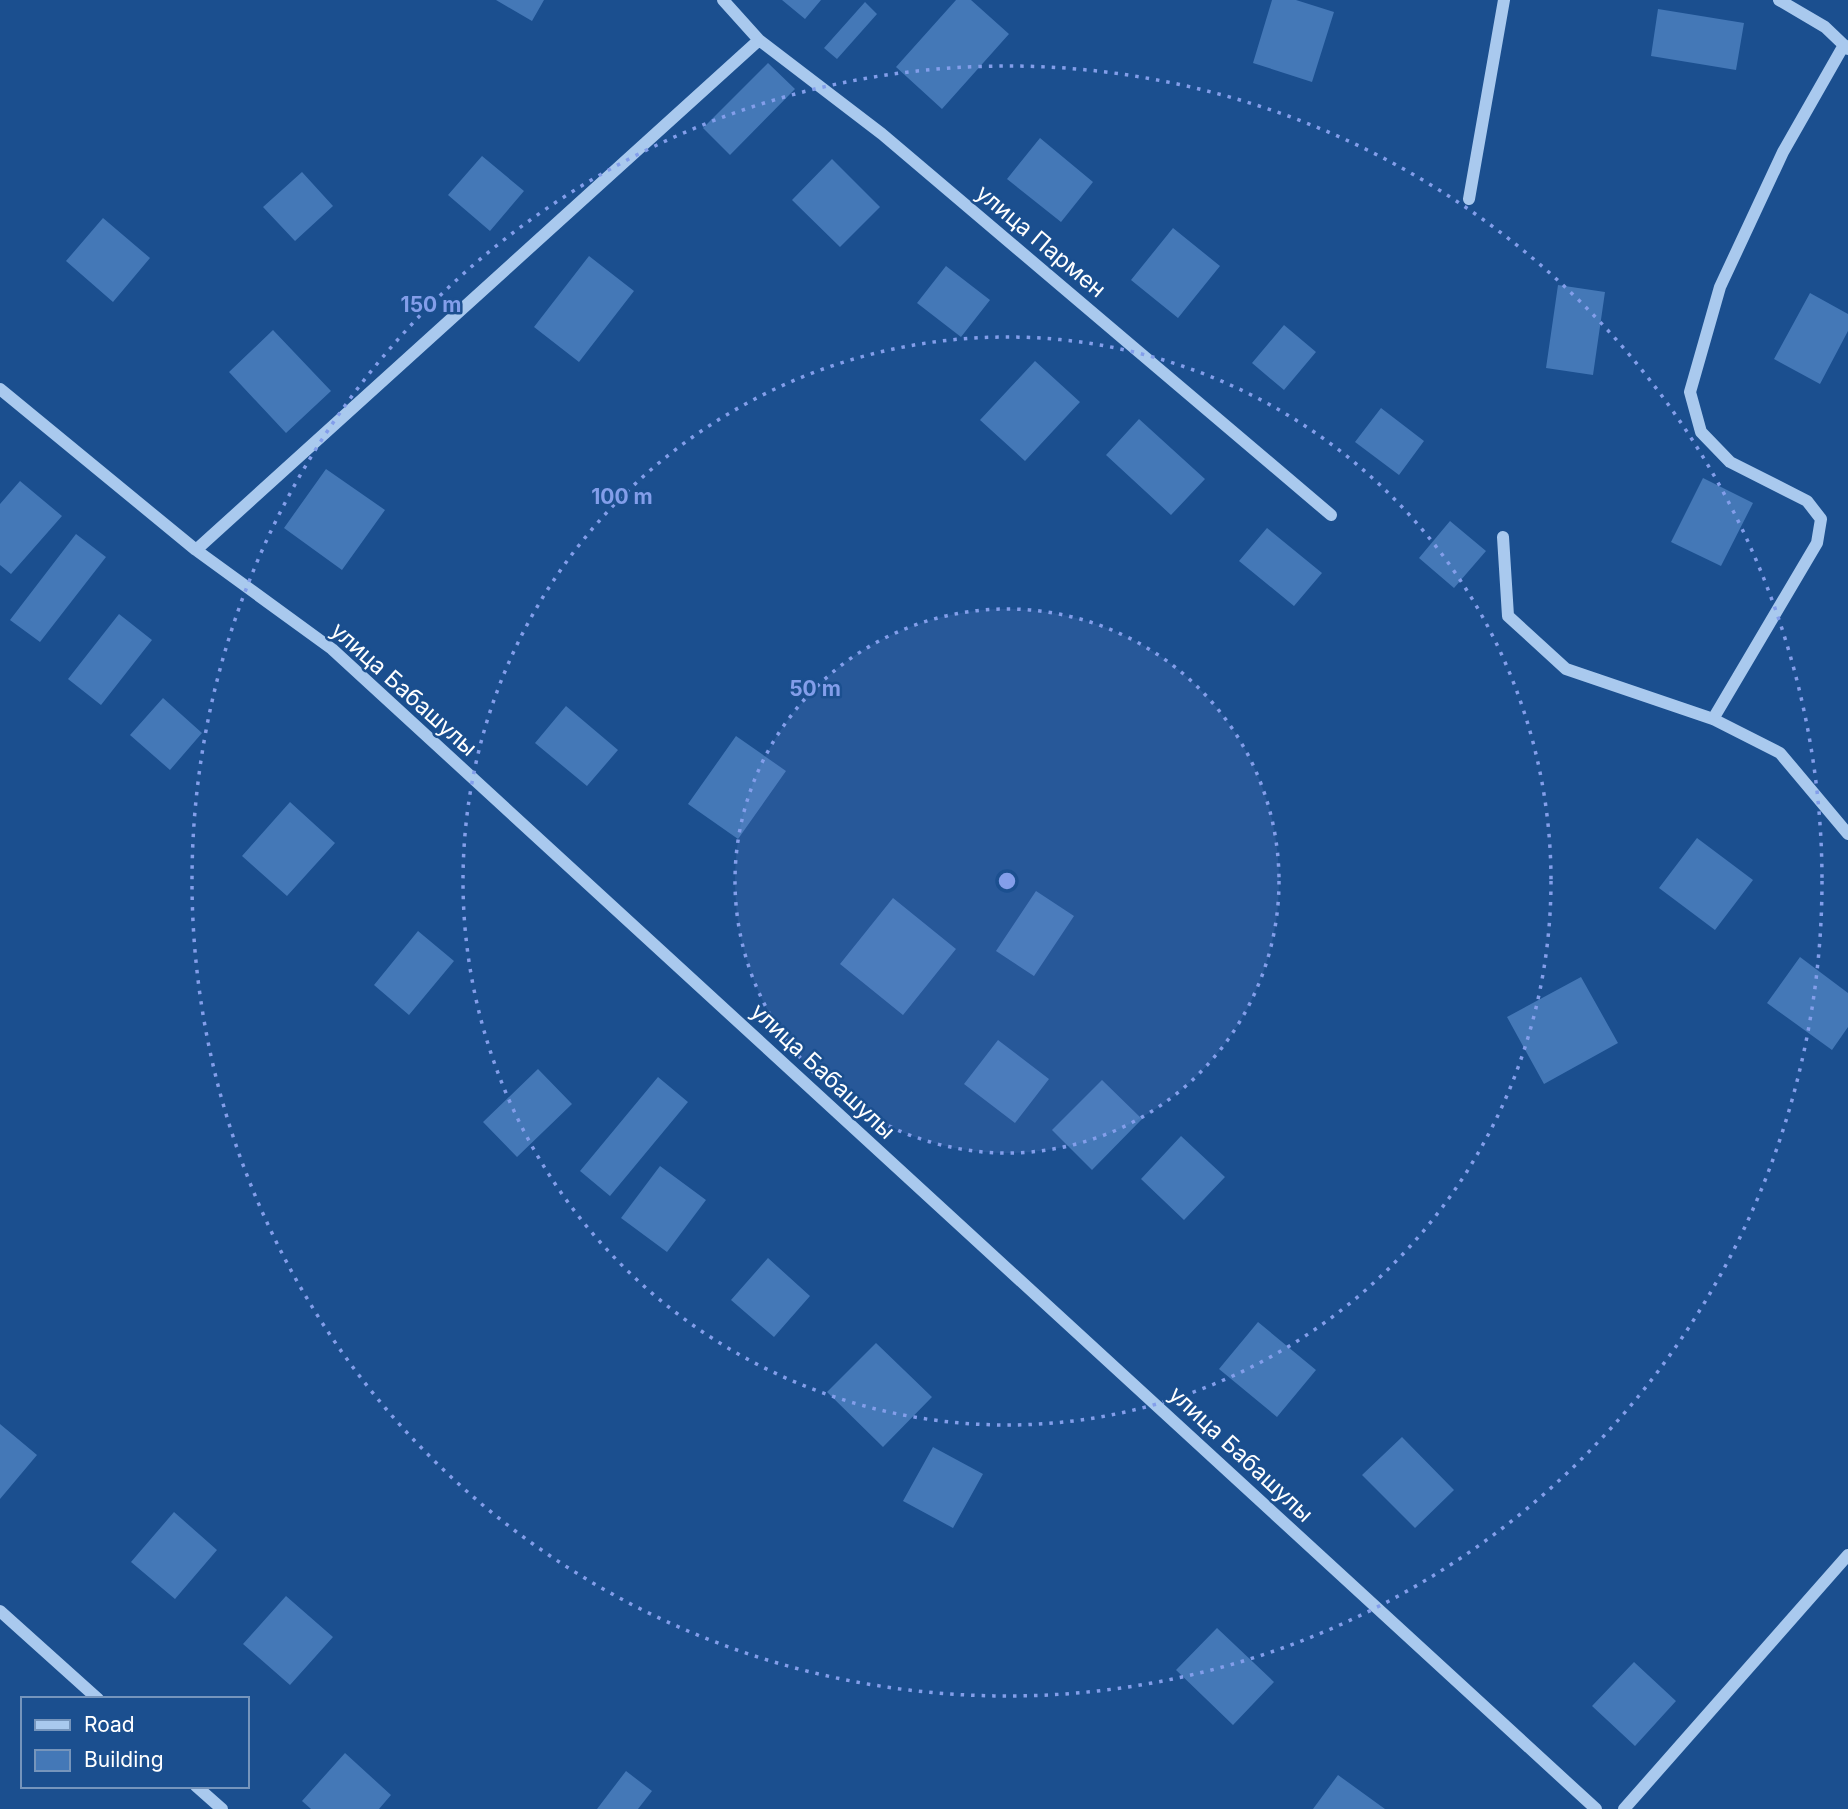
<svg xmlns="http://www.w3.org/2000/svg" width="1848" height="1809" viewBox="0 0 1848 1809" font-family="Inter,sans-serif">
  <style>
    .building { fill: #4478b7 }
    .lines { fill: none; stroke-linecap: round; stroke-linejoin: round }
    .minor { stroke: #a9c9ee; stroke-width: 12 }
    .ring { fill: none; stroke: #839eea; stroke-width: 3.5; stroke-dasharray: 3.5 7 }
    .labels { text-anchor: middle; stroke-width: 5; stroke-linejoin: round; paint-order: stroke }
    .street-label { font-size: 23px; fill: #fff; stroke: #1b4f8f }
    .centre { fill: #839eea; stroke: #1b4f8f; stroke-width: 3.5 }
    .ring-label { font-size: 21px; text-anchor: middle; font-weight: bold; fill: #839eea; stroke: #1b4f8f; stroke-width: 5; stroke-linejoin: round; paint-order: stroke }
  </style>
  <rect width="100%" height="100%" fill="#1b4f8f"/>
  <!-- building -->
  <path class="building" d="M496,0H544L532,21Z
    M782,0H821L805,19Z
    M956,0H971L1009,34L942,109L896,67Z
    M1272,0H1296L1334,12L1312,82L1253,63Z
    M865,2L877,14L837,59L824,48Z
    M1658,9L1744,23L1736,70L1651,56Z
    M768,63L795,89L730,155L703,128Z
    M1040,138L1093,182L1061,222L1007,179Z
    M482,156L524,191L490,231L448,195Z
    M832,159L880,207L840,247L792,200Z
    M302,172L333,206L295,241L263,207Z
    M103,218L150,258L113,302L66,261Z
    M1173,228L1220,266L1178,318L1131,280Z
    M589,256L634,291L579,362L534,327Z
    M946,266L990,300L961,337L917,303Z
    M1558,285L1605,292L1593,375L1546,368Z
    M1810,293L1848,314V331L1820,384L1774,359Z
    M1284,325L1316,352L1284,390L1252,363Z
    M273,330L331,391L286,433L229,372Z
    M1035,361L1080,402L1025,461L980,420Z
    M1381,408L1424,441L1399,475L1355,442Z
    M1139,419L1205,479L1171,515L1106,455Z
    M326,469L385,510L342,570L284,528Z
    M1703,478L1753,503L1721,566L1671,542Z
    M20,481L62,516L11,574L0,565V504Z
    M1450,521L1486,551L1454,588L1419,558Z
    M1267,528L1322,573L1294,606L1239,561Z
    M76,534L106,557L40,642L10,620Z
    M119,614L152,640L101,705L68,679Z
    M163,698L202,733L170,770L130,735Z
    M566,706L618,750L587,786L535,743Z
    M736,736L786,771L738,839L688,804Z
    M290,802L335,843L287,896L242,856Z
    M1697,838L1753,880L1715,930L1659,888Z
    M1036,891L1074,916L1034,976L996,951Z
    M893,898L956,949L903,1015L840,964Z
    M418,931L454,961L409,1015L374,985Z
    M1800,957L1848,993V1027L1832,1050L1767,1003Z
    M1581,977L1618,1043L1544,1084L1507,1017Z
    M998,1040L1049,1079L1015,1123L964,1084Z
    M538,1069L572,1104L517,1157L483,1122Z
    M658,1077L688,1102L610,1196L580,1171Z
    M1102,1080L1142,1119L1092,1170L1052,1130Z
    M1181,1136L1225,1177L1184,1220L1141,1179Z
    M660,1166L706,1200L667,1252L621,1218Z
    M768,1258L810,1296L774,1337L731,1300Z
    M1258,1322L1316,1370L1277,1417L1219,1369Z
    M876,1343L932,1397L883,1447L827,1392Z
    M0,1424L37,1455L0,1499Z
    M1402,1437L1454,1490L1415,1528L1362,1475Z
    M933,1447L983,1474L953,1528L903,1501Z
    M174,1512L217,1550L175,1599L131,1562Z
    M286,1596L333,1637L290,1685L243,1644Z
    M1217,1628L1274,1682L1233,1725L1176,1670Z
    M1634,1662L1676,1701L1635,1746L1592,1706Z
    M345,1753L391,1795L379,1809H311L302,1801Z
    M626,1771L652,1791L638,1809H597Z
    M1338,1775L1385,1809H1313Z"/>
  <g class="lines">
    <!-- minor -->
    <path class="minor" d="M723,0L759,40L882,134L1331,515
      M1779,0L1825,27L1848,49
      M1469,199L1504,0
      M0,389L196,550L332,649L1596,1809
      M1503,537L1508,616L1566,669L1713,719L1780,753L1848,834
      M196,550L759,40
      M1713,719L1817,543L1821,519L1807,501L1730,462L1701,432L1690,392L1720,287L1783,152L1844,45
      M0,1611L98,1699
      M196,1786L222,1809
      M1624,1809L1848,1555"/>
  </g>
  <!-- distance rings -->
  <circle cx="1007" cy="881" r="272" fill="#839eea" fill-opacity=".12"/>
  <g class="ring">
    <circle cx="1007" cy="881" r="272"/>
    <circle cx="1007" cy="881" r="544"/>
    <circle cx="1007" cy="881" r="815"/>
  </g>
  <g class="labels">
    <!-- street labels -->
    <g class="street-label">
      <text transform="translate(1041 241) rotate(40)" y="8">улица Пармен</text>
      <text transform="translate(404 689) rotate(42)" y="8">улица Бабашулы</text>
      <text transform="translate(823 1071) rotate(43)" y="8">улица Бабашулы</text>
      <text transform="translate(1241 1454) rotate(43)" y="8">улица Бабашулы</text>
    </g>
  </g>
  <circle cx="1007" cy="881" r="10" class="centre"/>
  <g class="ring-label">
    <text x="431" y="312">150 m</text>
    <text x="622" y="504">100 m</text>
    <text x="815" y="696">50 m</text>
  </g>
  <!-- legend -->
  <rect x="21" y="1697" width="228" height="91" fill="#1b4f8f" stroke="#7695bc" stroke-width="2"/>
  <rect x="35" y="1720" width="35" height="10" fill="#a9c9ee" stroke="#7695bc" stroke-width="2"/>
  <text x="84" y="1732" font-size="21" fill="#ffffff">Road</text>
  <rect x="35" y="1750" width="35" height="21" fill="#4478b7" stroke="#7695bc" stroke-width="2"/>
  <text x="84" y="1767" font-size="21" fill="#ffffff">Building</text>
</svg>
